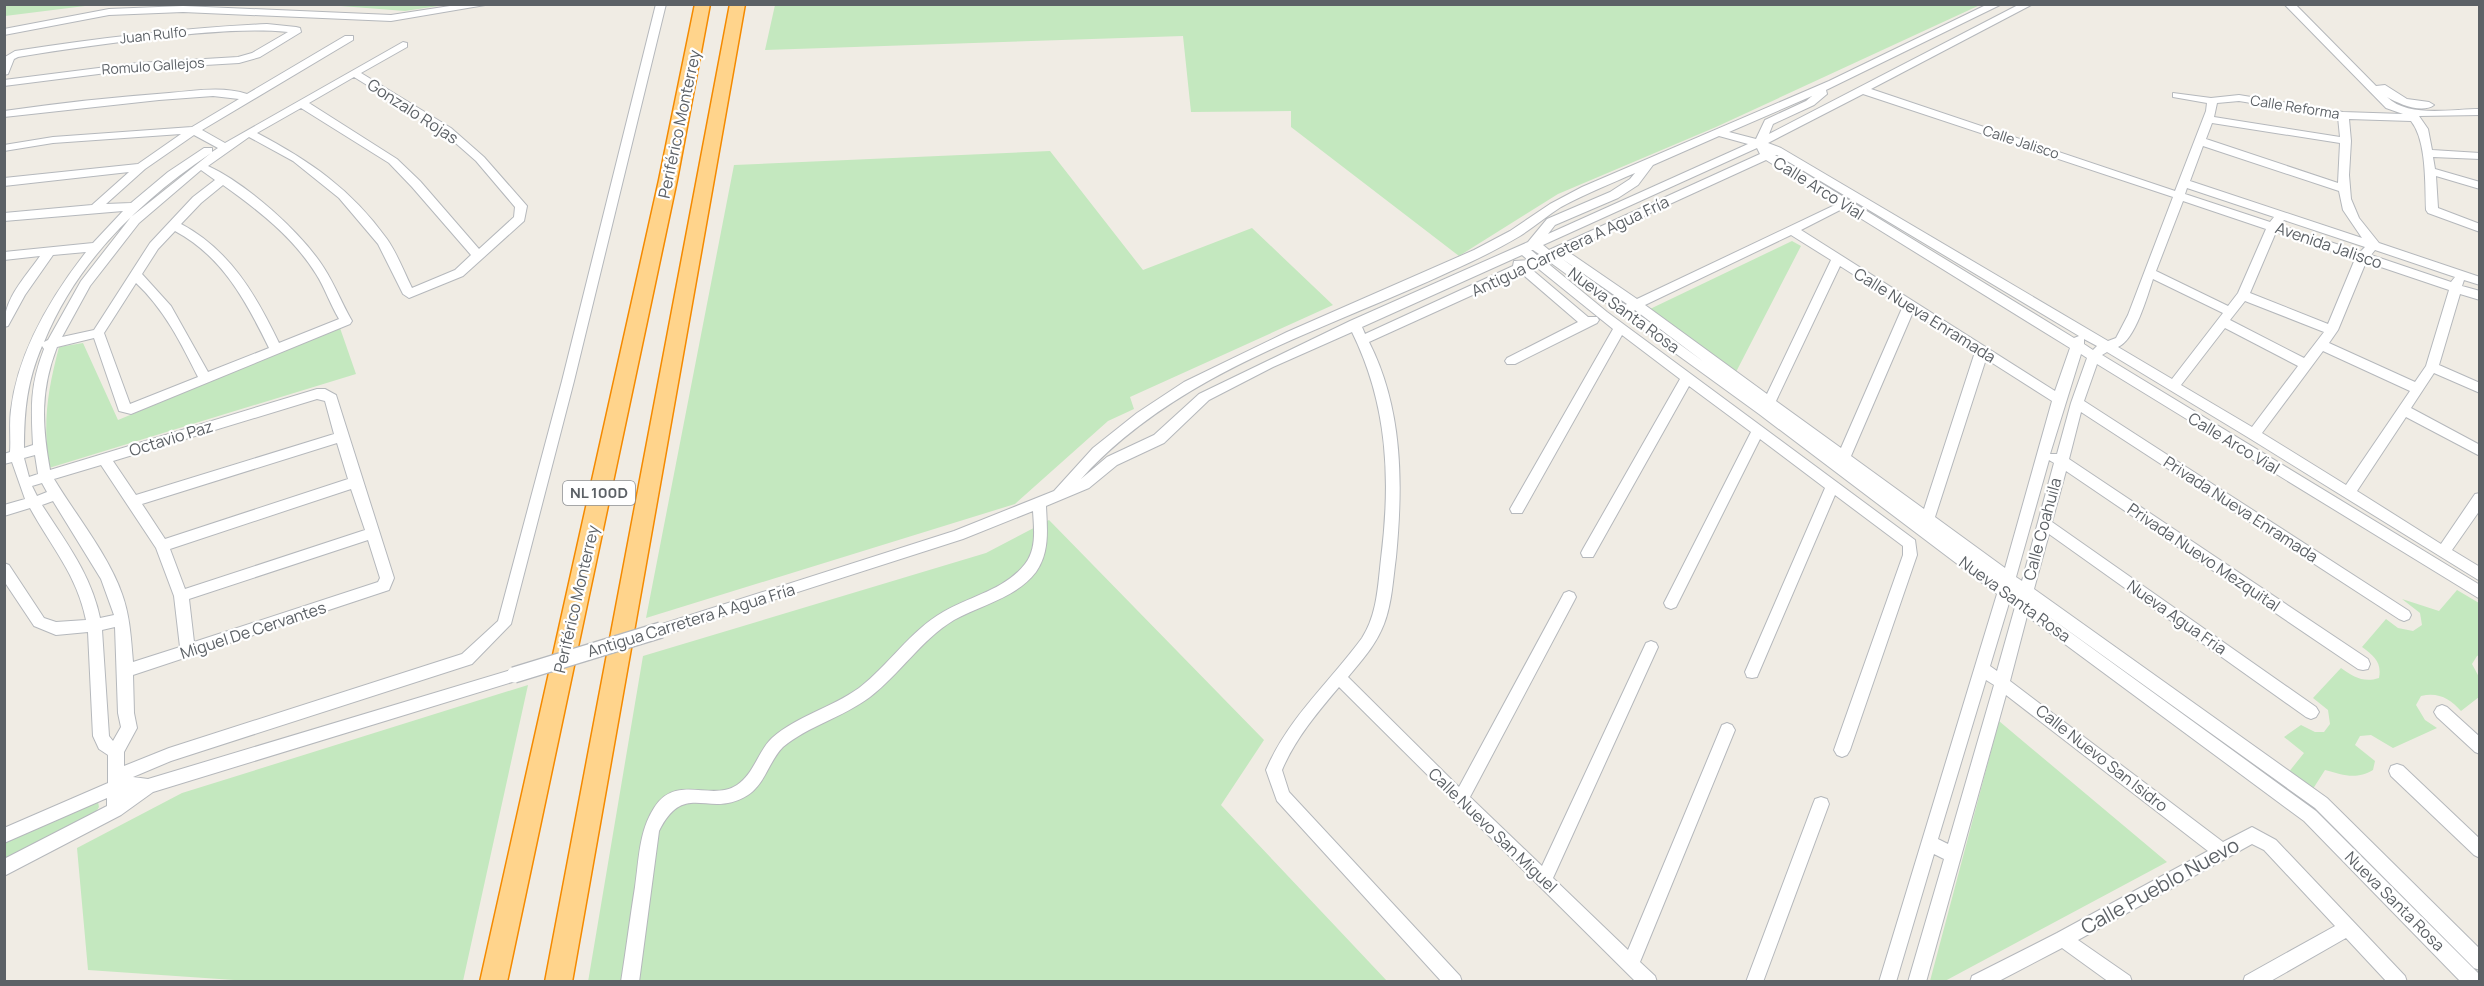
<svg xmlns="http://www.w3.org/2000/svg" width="2484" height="986" viewBox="0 0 2484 986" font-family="Manrope,sans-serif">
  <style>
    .green { fill: #c4e8bf }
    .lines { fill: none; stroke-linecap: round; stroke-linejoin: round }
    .minor-casing { stroke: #b5b8bc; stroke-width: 2 }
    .highway-casing { stroke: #f48a00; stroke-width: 3 }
    .minor { fill: #fff; fill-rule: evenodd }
    .highway { fill: #ffd48c; fill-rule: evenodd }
    .minor-bridge-casing { stroke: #b5b8bc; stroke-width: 18; stroke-linecap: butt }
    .minor-bridge { stroke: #fff; stroke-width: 15 }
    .labels { text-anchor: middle; stroke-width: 4.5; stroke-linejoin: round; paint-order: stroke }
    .far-street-label { font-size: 14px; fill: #5c6166; stroke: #fff }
    .shield { fill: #fff; stroke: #8d9094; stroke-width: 1.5 }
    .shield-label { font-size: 15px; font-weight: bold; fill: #5c6166 }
    .street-label { font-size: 16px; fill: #5c6166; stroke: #fff }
    .near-street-label { font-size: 20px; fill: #5c6166; stroke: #fff }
  </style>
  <rect width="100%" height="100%" fill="#f0ece4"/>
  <!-- green -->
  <path class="green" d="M5,4H93V5L5,16Z
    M328,5L445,4V5L405,11Z
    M775,5V4L1980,5L1716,127L1558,194L1459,256L1291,127V111L1191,112L1183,36L765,50Z
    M1050,151L1143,270L1252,228L1333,305L1130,397L1134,409L1108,421L1015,504L646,618L734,165Z
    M1792,241L1801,246L1736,372L1650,309Z
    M340,328L356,374L49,468C43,421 47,393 59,347L83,343L118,420Z
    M1049,520L1264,740L1221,805L1387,981L588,982L643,656L986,553Z
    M2457,590L2479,603V655L2477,656L2472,664L2479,677V697L2461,711C2450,699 2439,692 2421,696L2416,705L2425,720L2437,728L2393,748L2371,735L2360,736L2355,745L2375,761L2373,770C2356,780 2343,775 2325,770L2311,792L2288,773L2304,753L2284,737L2301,725L2315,732H2324L2330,724L2328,710L2313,698L2341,668C2354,677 2363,683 2379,678C2382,662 2374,656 2362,647L2386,619L2398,628L2413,631L2422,625L2420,613L2402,599L2439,611Z
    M528,685L463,981L262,982L88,970L77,848L182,793Z
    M1999,721L2167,862L1945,981H1930Z
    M93,802H98L99,807L96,812L5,863V838Z"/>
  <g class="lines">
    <!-- minor casing -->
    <g class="minor-casing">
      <path id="minor" d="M463,4H491L391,21L183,12L109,15L4,35V29L109,9L183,6L391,15Z
        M656,4H666L574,381L511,624L472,664L171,761L133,777L148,779L514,669L519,670L521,675L519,680L153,792L121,815L4,876V859L107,806V798L4,843V828L108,783V755L99,749L93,736L88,632L56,635L34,626L4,581V563L9,565L44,618L56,622L86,620C77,575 52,548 30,508L4,516V505L25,499L12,462L4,464V454L10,452C11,438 9,424 11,410C18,351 51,297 86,252L53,255L25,295L8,326L4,327C4,298 24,279 40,256L4,260V252L93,243L123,211L4,221V213L92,205L129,172L4,186V178L138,164L181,134L53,143L4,151V145L53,137L192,127L239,99L213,96L159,100L4,117V111C59,103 114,97 169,93C195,91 222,86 247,94L345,36H353V40L202,130L225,143L403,42L407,43V47L361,73L451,128L484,157L527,206L524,221L463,276L409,298L403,294L378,244L339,198L293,161L249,137L208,166C247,184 301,232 324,268C335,285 342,304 352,321L350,324L131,414L119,411L118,408L94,338L57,347C40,391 42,425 50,470L317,389H325L336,395L394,578L389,590L133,675L134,713L137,728L124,752V766L169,748L462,654L498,621L562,381ZM354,77L443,132L476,161L515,207L514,217L479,249L420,181L397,159L309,103ZM301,108L389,163L412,187L471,255L455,270L412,288C404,272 397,253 387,239C351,189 310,161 257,133ZM194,135L218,148L212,152V148H204L168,172L131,203L106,204L145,169ZM211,153L131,217L81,281L48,340L44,342C77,261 140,201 211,153ZM201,170L215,180L193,197L150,243L94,330L62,337L90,286L139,223ZM223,185C258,210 293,237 316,274C325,288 330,304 339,319L279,343C256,295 230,250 181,224L201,203ZM175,231C222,256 246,301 269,348L208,372L171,306L142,274L158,249ZM136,283C164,309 181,343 198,377L130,404L104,333ZM42,346L44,349C30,385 31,407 33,445L24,448C24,411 27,381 42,346ZM317,399L325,401L334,434L136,495L113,461ZM337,443L348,479L165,539L142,504ZM35,455L38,474L29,477L24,458ZM101,465L156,548L174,596L180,647L133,662C131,639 130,616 122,594C109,556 75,514 54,479ZM42,483L47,492L37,496L32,486ZM351,489L365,530L185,589L170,549ZM53,501L101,579L114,615L100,618C91,574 65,541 42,505ZM368,540L380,578L378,582L194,642L189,599ZM115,627L118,713L121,727L113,741L109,736L102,630Z
        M1988,4H2002L1826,90L1827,94L1814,105L1773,124L1769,134L2020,4H2033L1871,89L2175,191L2206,111L2207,103L2173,97V93L2211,98L2239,95L2343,112L2403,114L2386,108L2284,4H2295L2376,86L2385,85L2407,99L2429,102L2434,105C2422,114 2399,104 2387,97C2408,118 2451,109 2480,109V115L2419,116L2428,129L2432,150L2480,153V159L2433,157L2435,169L2480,182V189L2436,176L2438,208L2480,224V232L2428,213L2426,210C2425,185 2427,141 2411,121L2349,119L2351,141L2349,175L2351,199L2359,218L2379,243L2480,277V285L2464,280L2462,286L2480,291V300L2460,294L2439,365L2480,383V393L2434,373L2411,408L2480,445V456L2406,417L2357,491L2441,544L2475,494L2480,493V510L2452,550L2480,567V581L2249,438L2107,352L2102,355L2480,585V599L2097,364L2084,401L2409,611L2411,615L2409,619L2404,621L2399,619L2081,412L2069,459L2368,659L2370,664L2368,669L2363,670L2358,669L2066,471L2052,522L2316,707L2319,712L2316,717L2311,719L2306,717L2049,534L2034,589L2327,798L2480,949V970L2474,968L2315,808L2030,603L2316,811L2480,975V982H2461L2304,821L2027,616L2010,681L2223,842L2252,827L2276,840L2405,976L2407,982H2387L2346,938L2269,982H2243L2245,976L2335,926L2264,850L2252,844L2078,940L2130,976L2132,982H2109L2062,948L1997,982H1970L1972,976L2057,933L2208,851L2006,695L1926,982H1908L1944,859L1934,854L1896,982H1879L1997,594L1759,414L1547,260L1545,261L1607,312L1915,540L1917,555L1850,750L1847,755L1842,757L1837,755L1834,750L1903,555V546L1835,495L1757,677L1752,678L1747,677L1745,672L1825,488L1760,439L1676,607L1671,609L1666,607L1664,603L1751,432L1689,386L1593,557H1583L1581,553L1583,549L1680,379L1622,335L1522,513H1512L1510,509L1613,329L1535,266L1530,268L1588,317H1597L1599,320L1597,323L1515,364H1507L1505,361L1507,358L1578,322L1521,273L1369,342C1403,409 1403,484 1396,557C1393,579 1392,603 1384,624C1376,645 1362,660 1348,677L1459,787L1564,593L1569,591L1574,593L1576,597L1574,601L1470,797L1542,866L1646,643L1651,641L1656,643L1658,647L1553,878L1628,950L1722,725L1727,723L1732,725L1735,730L1640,962L1655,976L1657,982H1636L1339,687C1317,713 1295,739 1282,770L1289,792L1460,976L1462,982H1442L1277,801L1266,770C1288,718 1329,683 1362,638C1377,615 1378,586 1381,559C1391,480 1388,405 1352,332L1273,367L1209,400L1164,443L1117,465L1089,488L1046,506C1047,529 1050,552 1036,572C1016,598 981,605 954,620C921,640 900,674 870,697C842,718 808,726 783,747C769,761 765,784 748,795C709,820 685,779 659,831L639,982H621C626,950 630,918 635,887C639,860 639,831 654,808C676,773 711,802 737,785C754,774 758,751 772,738C797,716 831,708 859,688C889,665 910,631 943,612C970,596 1005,590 1025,564C1037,549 1034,528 1033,511L963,539L661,636L656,634L654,630L656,626L954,531L1054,491L1093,448L1137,413L1184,382L1287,332L1474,250L1510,231L1550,204L1582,187L1829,81ZM1863,94L2173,197L2128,315L2116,338L2108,341L1781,148L1768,143ZM1812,96L1806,101L1765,120L1756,139L1729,132ZM2239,101L2338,117L2340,137L2214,117L2217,103ZM2212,123L2340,143L2338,183L2206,139ZM1719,136L1748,144L1548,234L1555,225L1618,198L1638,185L1653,165ZM2203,146L2339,191L2343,210L2362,238L2190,181ZM1757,148L1760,154L1549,250L1543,245ZM1775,155H1777L2079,336L2074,338ZM1766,160L1837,204L1637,299L1567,251ZM1635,173L1630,179L1610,192L1547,219L1528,242L1350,321L1199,394L1154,435L1107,457L1081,479C1179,371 1323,331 1451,271C1474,261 1498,249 1520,236C1534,227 1547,216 1561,207C1585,194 1610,184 1635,173ZM2187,188L2274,217L2270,222L2185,194ZM2183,201L2266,229L2238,293L2228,306L2156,271ZM1844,208L2070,348L2055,391L1801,230ZM2284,220L2365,247L2360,252L2280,225ZM2276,232L2355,259L2328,324L2250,293ZM1791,235L1831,260L1767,394L1645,305ZM1531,250H1533L1539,254L1537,255ZM2375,250L2455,277L2451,282L2371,255ZM1522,255L1528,260L1514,261L1513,266L1365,334L1362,327ZM1561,258L1627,304L1625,305ZM2366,262L2449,290L2426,366L2415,382L2329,343L2338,330ZM1840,266L1903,306L1841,448L1776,401ZM2153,279L2223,313L2172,379L2118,347C2135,340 2147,297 2153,279ZM2245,301L2324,332L2304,358L2230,320ZM1635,310L1704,362L1634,311ZM1913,312L1975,352L1924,509L1851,456ZM2225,328L2298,366L2252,427L2181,385ZM2084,339L2097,346L2093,350L2084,344ZM2323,351L2410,391L2346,485L2262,433ZM2081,354L2087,358L2071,403L2057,454H2050ZM1986,359L2052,401L2005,568L1935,517ZM2049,460L2054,463L2022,581L2016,577ZM2009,603L2015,607L1997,671L1990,666ZM1986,680L1994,685L1948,844L1938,839Z
        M267,24L296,27L300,28L301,32L260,57L239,63L138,69L4,86V80L138,63L238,57L252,53L288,32C246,28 202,33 160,37C112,43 65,49 18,57L14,59L8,74L4,75L5,57L15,51C99,38 182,28 267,24Z
        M2442,705L2447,707L2480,737V754L2475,752L2437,717L2434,712L2437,707Z
        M2397,764L2403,766L2480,839V858L2474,855L2391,776L2389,771L2391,766Z
        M1821,797L1827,799L1829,804L1763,982H1746L1813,804L1815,799Z"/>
    </g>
    <!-- highway casing -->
    <g class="highway-casing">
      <path id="highway" d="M695,4H710L677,180L507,982H480L659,180Z
        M730,4H745L572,982H545Z"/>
    </g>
    <!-- minor -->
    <use href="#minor" class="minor"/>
    <!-- highway -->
    <use href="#highway" class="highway"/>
    <!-- minor-bridge casing -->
    <g class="minor-bridge-casing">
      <path id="minor-bridge" d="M514,675L661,630"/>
    </g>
    <!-- minor-bridge -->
    <use href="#minor-bridge" class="minor-bridge"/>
  </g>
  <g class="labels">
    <!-- far-street labels -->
    <g class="far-street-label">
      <text transform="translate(153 35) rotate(-6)" y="5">Juan Rulfo</text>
      <text transform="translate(153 66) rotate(-4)" y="5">Romulo Gallejos</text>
      <text transform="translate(2295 107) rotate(9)" y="5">Calle Reforma</text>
      <text transform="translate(2021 142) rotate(18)" y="5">Calle Jalisco</text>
    </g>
    <!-- shield labels -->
    <rect class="shield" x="563" y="481" width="72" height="24" rx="4.5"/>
    <g class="shield-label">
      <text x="599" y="498">NL 100D</text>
    </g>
    <!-- street labels -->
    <g class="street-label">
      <text transform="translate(413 111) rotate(33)" y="6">Gonzalo Rojas</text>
      <text transform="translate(679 124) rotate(-78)" y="6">Periférico Monterrey</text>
      <text transform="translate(1819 188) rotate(32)" y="6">Calle Arco Vial</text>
      <text transform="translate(2329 245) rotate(19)" y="6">Avenida Jalisco</text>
      <text transform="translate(1570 246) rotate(-25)" y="6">Antigua Carretera A Agua Fría</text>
      <text transform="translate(1624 310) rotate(36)" y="6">Nueva Santa Rosa</text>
      <text transform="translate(1925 315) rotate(32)" y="6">Calle Nueva Enramada</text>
      <text transform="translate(171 438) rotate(-17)" y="6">Octavio Paz</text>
      <text transform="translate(2234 443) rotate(31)" y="6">Calle Arco Vial</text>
      <text transform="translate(2241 509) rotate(33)" y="6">Privada Nueva Enramada</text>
      <text transform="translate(2042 529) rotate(-75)" y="6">Calle Coahuila</text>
      <text transform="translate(2204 557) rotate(34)" y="6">Privada Nuevo Mezquital</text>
      <text transform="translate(576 599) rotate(-77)" y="6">Periférico Monterrey</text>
      <text transform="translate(2015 599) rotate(36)" y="6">Nueva Santa Rosa</text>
      <text transform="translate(2177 617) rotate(35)" y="6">Nueva Agua Fria</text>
      <text transform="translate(691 620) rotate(-17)" y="6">Antigua Carretera A Agua Fría</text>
      <text transform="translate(253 630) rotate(-18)" y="6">Miguel De Cervantes</text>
      <text transform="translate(2102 758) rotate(38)" y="6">Calle Nuevo San Isidro</text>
      <text transform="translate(1493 830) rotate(44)" y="6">Calle Nuevo San Miguel</text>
      <text transform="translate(2395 901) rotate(45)" y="6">Nueva Santa Rosa</text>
    </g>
    <!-- near-street labels -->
    <g class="near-street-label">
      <text transform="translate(2160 886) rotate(-29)" y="7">Calle Pueblo Nuevo</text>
    </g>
  </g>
  <!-- border -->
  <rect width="2484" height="986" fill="none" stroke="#5c6166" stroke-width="12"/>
</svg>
